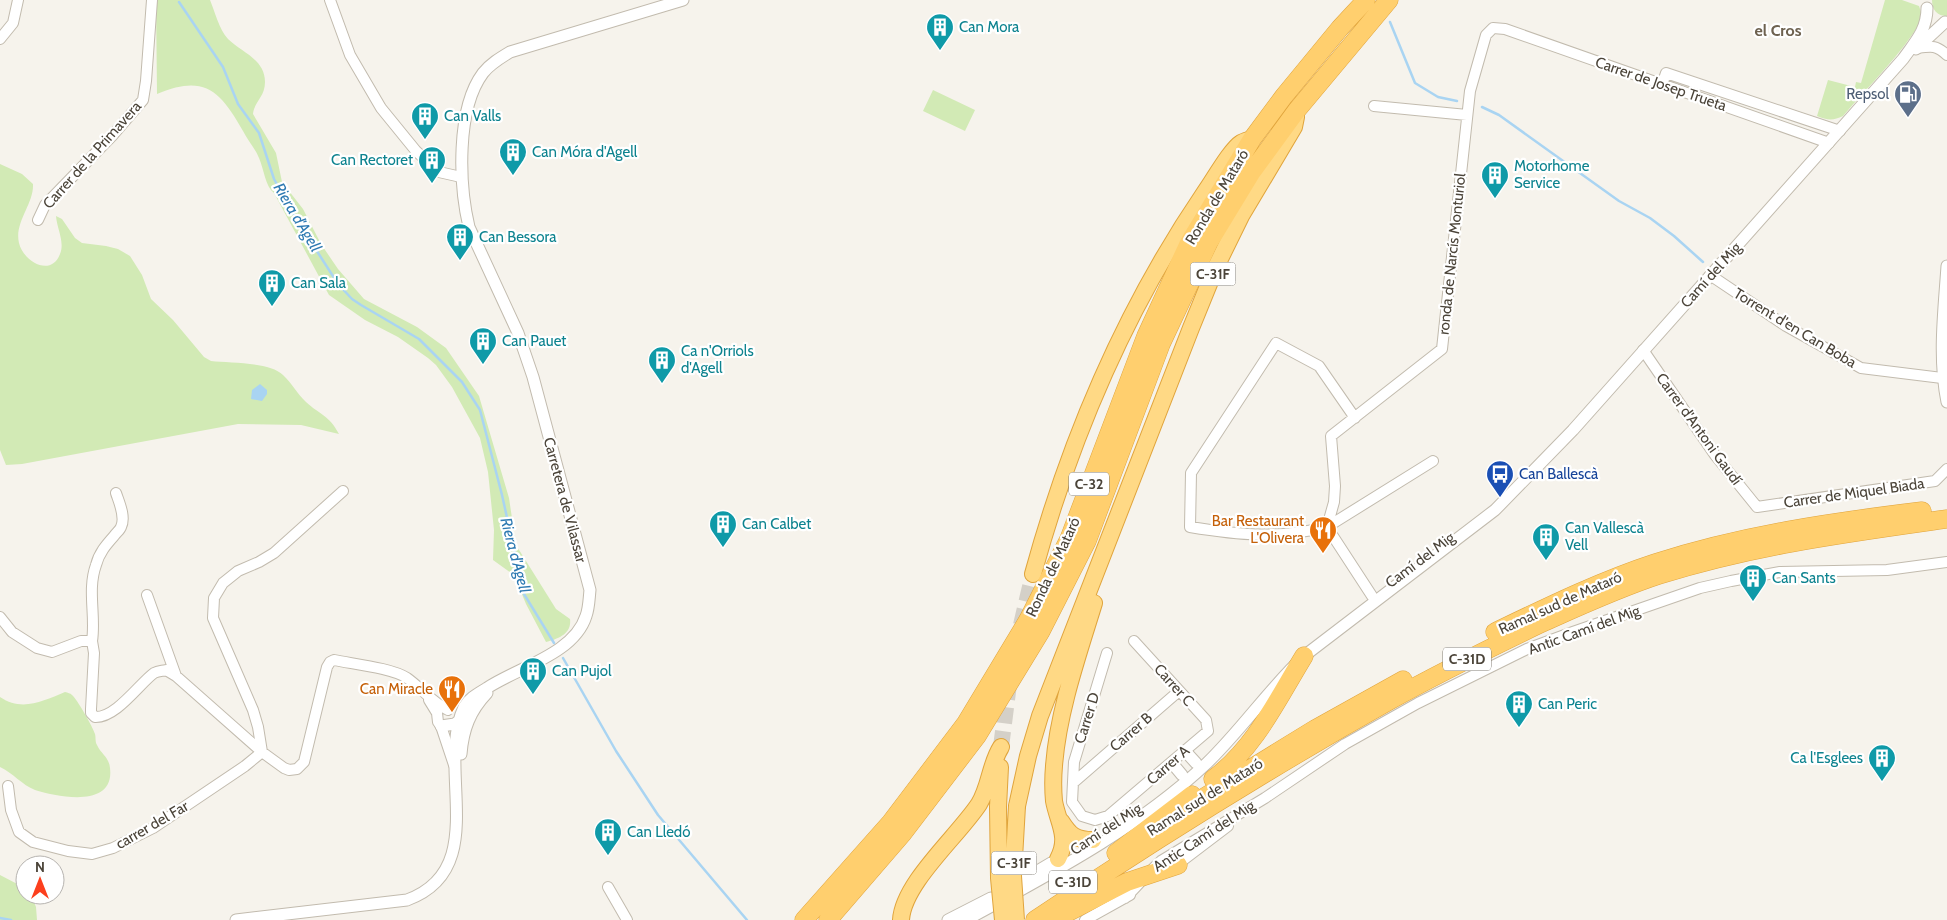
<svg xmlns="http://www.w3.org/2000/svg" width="1947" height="920" viewBox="0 0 1947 920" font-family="Cabin,sans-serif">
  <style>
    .green { fill: #d2eab5 }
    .water { fill: #a9d4f2 }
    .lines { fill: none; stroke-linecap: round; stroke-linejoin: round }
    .stream { stroke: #a9d4f2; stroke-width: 2.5 }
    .trunk-tunnel { stroke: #d4d0c8; stroke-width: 16; stroke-dasharray: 16 8; stroke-linecap: butt }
    .minor-casing { stroke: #c2bbae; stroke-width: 12 }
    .tertiary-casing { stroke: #c2bbae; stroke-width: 13 }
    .trunk-casing { stroke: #e0a43c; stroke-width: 18 }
    .motorway-casing { stroke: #e0a43c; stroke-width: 19 }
    .minor { stroke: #fff; stroke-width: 10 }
    .tertiary { stroke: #fff; stroke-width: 11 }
    .trunk { stroke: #ffd985; stroke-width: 16 }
    .motorway { stroke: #ffcf6e; stroke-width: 18 }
    .trunk-bridge-casing { stroke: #e0a43c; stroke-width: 18; stroke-linecap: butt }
    .trunk-bridge { stroke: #ffd985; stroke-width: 16 }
    .labels { text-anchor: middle; stroke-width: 4.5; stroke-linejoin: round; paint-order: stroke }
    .shield { fill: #fff; stroke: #817c74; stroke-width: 1 }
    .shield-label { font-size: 14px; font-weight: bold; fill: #4b4439 }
    .culture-label { font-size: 15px; fill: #0d838f; stroke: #fff; text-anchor: start }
    .street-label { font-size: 15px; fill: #4b4439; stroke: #fff }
    .service-label { font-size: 15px; fill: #4e5e75; stroke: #fff; text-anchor: end }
    .transit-label { font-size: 15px; fill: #164399; stroke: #fff; text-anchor: start }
    .food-label { font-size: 15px; fill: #c56008; stroke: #fff; text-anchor: end }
    .neighbourhood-label { font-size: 16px; font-weight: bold; fill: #6e6250; stroke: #fff }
    .water-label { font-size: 16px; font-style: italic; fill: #2e7ab2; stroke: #fff }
  </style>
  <rect width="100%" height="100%" fill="#f6f3ec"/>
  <!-- green -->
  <path class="green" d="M156,0H210C215,12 219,29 228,39C241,52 265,59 265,82C265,97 254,102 253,114L276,153L282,182L303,209L321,244L338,269L364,299L417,327L446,348L479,396L509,498L516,545L556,609L570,619C572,634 558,639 546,642L526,604L514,575L493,560L494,530L488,472L480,438L452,387L436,365L428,358L398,337L365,320L329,295L274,193C265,186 264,169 259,158C255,148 248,141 243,131C220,91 205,74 157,94Z
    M1885,0H1902L1919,6L1923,18C1902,54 1870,84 1843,116C1833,121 1827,120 1817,116L1828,80L1855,87L1856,82L1861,83Z
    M1932,0H1947V16C1937,16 1932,10 1932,0Z
    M933,90L975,110L965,131L923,111Z
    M0,164L22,174L33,184C34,204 14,222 19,243C23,261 51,278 60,254C65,242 57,229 56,216L62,219L75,238L82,243L106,246L118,249L130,256L142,275L151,299L173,320L204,357L211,361C230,363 270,362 283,375C292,383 297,394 306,402C320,415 329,415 339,434L301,425L238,424L22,464L6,465L0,450Z
    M65,692C68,693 70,693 72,695C77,699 93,727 95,734C96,738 95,742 97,745C101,754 109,757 110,768C115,809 58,797 35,790C22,785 13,773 0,767V697C22,712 43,701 65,692Z
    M0,875L25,888V895H31L36,907L37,920H0Z"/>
  <!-- water -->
  <path class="water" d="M260,384L267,390V394L262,401L251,399L252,390Z"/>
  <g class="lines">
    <!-- stream -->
    <path class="stream" d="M179,2L223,67L238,104L259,133L274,179L297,220L338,284L352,299L361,305L419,339L462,382L480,410L502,495L524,594L554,643
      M1390,22L1415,83L1438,97L1457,101
      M1482,107L1499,115L1619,201L1650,218L1674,236L1703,262
      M563,658L616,751L658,815L747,920
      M0,918L11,920"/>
    <!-- trunk-tunnel -->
    <path class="trunk-tunnel" d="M1021,625L1033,574
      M1001,747L1009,684"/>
    <!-- minor casing -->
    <g class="minor-casing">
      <path id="minor" d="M330,0L350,55L381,108L416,151L439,172L461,177
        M0,39L13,23L18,0
        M1917,48C1932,46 1936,45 1947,55
        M1662,85L1666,73L1840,131
        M1374,106L1467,115
        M38,220L45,205L112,136L143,100L146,81L152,0
        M1710,275L1786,326L1861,368L1942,378
        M1643,350L1715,455L1757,507L1935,481L1947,469
        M1355,418L1319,366L1276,343L1191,473L1190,527C1239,535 1278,539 1327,527L1433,461
        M147,595L176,676
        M1372,596L1327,527L1334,502L1335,486L1331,436L1442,349L1470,91L1486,35L1493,28L1505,29L1829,143
        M0,617L12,632L37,648L52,652L81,641H92L94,653L91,709V713L95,717C116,718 139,684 154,673C158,671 162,671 166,670L176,676L262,752L284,768L289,770L297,769L304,762L327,667L330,662L334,660C353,664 392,668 407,678C421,688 432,702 448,710
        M92,641C96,616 87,590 96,565C99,553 106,545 114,536C116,533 120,530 121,527C126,517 119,502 116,493
        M1107,653L1074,762L1072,802L1082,816L1095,820L1108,816L1208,731L1206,720L1134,641
        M429,700L437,713L438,722L441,726L454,765
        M1073,783L1179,691
        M8,786L11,810L19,832L33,842L68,851L92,854L113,848L153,828L245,766L262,752L258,727L253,710L213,618L214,598L223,583L238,571L259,562L274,553L343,491
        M1174,867L1228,826
        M608,887L627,920
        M1125,898C1138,886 1148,872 1161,861L1265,798L1345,744L1418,703L1527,649L1573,632L1700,588L1731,581L1780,572L1887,570L1947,562
        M1085,920L1130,895"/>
    </g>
    <!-- tertiary casing -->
    <g class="tertiary-casing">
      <path id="tertiary" d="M1916,49L1945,22
        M1947,266C1944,311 1938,357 1947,402
        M441,726L455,724L462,718
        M1185,751L1196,763
        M461,754C463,729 470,711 487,693
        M1172,763L1182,775
        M1009,888L1051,863
        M236,920L407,900C492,869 435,768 464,707C469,698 479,693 487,688C519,667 574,654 586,616C589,608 589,599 590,590L533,377L518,333L469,227C459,185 456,109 483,73C490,64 500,58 510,52L683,0
        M948,920L991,898
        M966,920C1050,874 1137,829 1207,763C1242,729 1269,689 1304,656L1495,510L1573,430L1903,59C1915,42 1927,30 1927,8"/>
    </g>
    <!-- trunk casing -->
    <g class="trunk-casing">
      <path id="trunk" d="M1033,574C1070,439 1126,308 1205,192C1213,181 1231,149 1241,143C1244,141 1249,140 1252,139
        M1017,806L1028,756L1040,716L1191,328L1215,269L1241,216L1294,127L1296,117
        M998,807L1000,767
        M1061,821C1070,835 1075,840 1093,840
        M1058,859C1070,837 1058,823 1054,801C1053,790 1053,777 1054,766C1058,712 1078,655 1094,603
        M901,920C903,883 958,836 979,804C990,786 990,764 1001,747"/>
    </g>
    <!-- motorway casing -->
    <g class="motorway-casing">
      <path id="motorway" d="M1495,632C1547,607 1600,581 1655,563C1742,535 1831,522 1922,511
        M1213,779C1255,748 1277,700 1304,656
        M1185,809L1315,729L1403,680
        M1116,853L1192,795
        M804,920L891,822L966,723L1028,620L1069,539L1146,336L1189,243L1252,139L1284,96L1340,28L1366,0
        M828,920L903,833L977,736L1041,631L1087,541L1161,344L1209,242L1251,173L1297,110L1389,0
        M1035,920C1150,843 1268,769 1389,701C1439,673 1490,648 1542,623C1580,606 1619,588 1659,575C1755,545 1848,533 1947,519
        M1053,920L1127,882L1178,865"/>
    </g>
    <!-- minor -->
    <use href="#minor" class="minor"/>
    <!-- tertiary -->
    <use href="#tertiary" class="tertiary"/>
    <!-- trunk -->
    <use href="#trunk" class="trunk"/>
    <!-- motorway -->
    <use href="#motorway" class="motorway"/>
    <!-- trunk-bridge casing -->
    <g class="trunk-bridge-casing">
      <path id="trunk-bridge" d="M998,807L999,878L1003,920
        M1016,920L1013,876L1017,806"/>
    </g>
    <!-- trunk-bridge -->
    <use href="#trunk-bridge" class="trunk-bridge"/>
  </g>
  <!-- icons -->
  <defs>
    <g id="building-pin" transform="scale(1.4375)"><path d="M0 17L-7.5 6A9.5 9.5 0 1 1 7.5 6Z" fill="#0f9aa8" stroke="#fff"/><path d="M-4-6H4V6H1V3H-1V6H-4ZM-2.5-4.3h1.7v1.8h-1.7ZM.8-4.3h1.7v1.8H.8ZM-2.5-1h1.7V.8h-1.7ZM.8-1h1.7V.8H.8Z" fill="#fff"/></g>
    <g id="fuel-pin" transform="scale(1.4375)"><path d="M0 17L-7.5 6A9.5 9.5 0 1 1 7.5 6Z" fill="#5c6f8a" stroke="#fff"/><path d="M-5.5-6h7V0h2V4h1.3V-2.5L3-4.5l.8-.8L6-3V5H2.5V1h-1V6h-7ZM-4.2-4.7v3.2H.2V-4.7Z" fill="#fff"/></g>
    <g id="bus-pin" transform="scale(1.4375)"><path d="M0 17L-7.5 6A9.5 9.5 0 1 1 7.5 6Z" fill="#1a4fb4" stroke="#fff"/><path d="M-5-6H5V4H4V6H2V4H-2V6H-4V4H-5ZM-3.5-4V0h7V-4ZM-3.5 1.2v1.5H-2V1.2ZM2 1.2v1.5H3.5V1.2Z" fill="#fff"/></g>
    <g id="restaurant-pin" transform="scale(1.4375)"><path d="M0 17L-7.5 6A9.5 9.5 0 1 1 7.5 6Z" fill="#e8710a" stroke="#fff"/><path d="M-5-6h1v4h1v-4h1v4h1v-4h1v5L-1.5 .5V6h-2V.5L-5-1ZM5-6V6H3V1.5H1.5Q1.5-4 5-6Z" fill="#fff"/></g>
  </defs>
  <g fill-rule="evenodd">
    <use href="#building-pin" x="940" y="27"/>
    <use href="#fuel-pin" x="1908" y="94"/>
    <use href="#building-pin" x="425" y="116"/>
    <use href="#building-pin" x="513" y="152"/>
    <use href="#building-pin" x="432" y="160"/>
    <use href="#building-pin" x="1495" y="175"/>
    <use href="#building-pin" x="460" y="237"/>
    <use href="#building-pin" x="272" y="283"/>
    <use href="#building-pin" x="483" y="341"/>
    <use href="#building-pin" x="662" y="360"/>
    <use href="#bus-pin" x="1500" y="474"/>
    <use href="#building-pin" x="723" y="524"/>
    <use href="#restaurant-pin" x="1323" y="530"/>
    <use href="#building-pin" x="1546" y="537"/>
    <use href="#building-pin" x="1753" y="578"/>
    <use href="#building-pin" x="533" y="671"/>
    <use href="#restaurant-pin" x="452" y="689"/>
    <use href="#building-pin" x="1519" y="704"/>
    <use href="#building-pin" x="1882" y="758"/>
    <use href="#building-pin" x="608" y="832"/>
  </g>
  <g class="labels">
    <!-- shield labels -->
    <g class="shield">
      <rect x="1190.5" y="262.5" width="45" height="23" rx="4"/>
      <rect x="1069" y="472.5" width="40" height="23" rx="4"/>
      <rect x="1443" y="647.5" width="48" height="23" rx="4"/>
      <rect x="991.5" y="851.5" width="45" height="23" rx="4"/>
      <rect x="1049" y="870.5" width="48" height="23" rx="4"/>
    </g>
    <g class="shield-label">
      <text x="1213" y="279">C-31F</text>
      <text x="1089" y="489">C-32</text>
      <text x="1467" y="664">C-31D</text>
      <text x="1014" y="868">C-31F</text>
      <text x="1073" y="887">C-31D</text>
    </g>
    <!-- culture labels -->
    <g class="culture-label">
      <text x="959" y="32">Can Mora</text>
      <text x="444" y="121">Can Valls</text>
      <text x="532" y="157">Can Móra d'Agell</text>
      <text x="413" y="165" text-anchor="end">Can Rectoret</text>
      <text x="1514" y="171">Motorhome<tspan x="1514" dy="17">Service</tspan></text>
      <text x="479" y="242">Can Bessora</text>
      <text x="291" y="288">Can Sala</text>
      <text x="502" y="346">Can Pauet</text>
      <text x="681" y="356">Ca n'Orriols<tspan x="681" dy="17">d'Agell</tspan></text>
      <text x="742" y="529">Can Calbet</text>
      <text x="1565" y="533">Can Vallescà<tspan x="1565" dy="17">Vell</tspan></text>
      <text x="1772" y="583">Can Sants</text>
      <text x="552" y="676">Can Pujol</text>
      <text x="1538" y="709">Can Peric</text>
      <text x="1863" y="763" text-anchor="end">Ca l'Esglees</text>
      <text x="627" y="837">Can Lledó</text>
    </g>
    <!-- street labels -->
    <g class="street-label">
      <text transform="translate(1661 84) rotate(19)" y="5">Carrer de Josep Trueta</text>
      <text transform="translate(92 155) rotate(-48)" y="5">Carrer de la Primavera</text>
      <text transform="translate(1217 197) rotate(-59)" y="5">Ronda de Mataró</text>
      <text transform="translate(1452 254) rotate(-84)" y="5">ronda de Narcís Monturiol</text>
      <text transform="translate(1711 275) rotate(-48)" y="5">Camí del Mig</text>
      <text transform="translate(1795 328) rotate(31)" y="5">Torrent d'en Can Boba</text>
      <text transform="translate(1699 429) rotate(54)" y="5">Carrer d'Antoni Gaudí</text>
      <text transform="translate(1854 493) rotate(-8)" y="5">Carrer de Miquel Biada</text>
      <text transform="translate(565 500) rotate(75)" y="5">Carretera de Vilassar</text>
      <text transform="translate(1420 560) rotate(-37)" y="5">Camí del Mig</text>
      <text transform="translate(1053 567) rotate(-65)" y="5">Ronda de Mataró</text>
      <text transform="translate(1560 603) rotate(-24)" y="5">Ramal sud de Mataró</text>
      <text transform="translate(1584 630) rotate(-20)" y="5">Antic Camí del Mig</text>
      <text transform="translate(1174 685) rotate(48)" y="5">Carrer C</text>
      <text transform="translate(1087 718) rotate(-73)" y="5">Carrer D</text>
      <text transform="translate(1131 732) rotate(-41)" y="5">Carrer B</text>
      <text transform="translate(1168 765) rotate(-41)" y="5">Carrer A</text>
      <text transform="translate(1205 797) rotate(-32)" y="5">Ramal sud de Mataró</text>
      <text transform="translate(152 825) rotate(-30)" y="5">carrer del Far</text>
      <text transform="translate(1106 829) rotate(-33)" y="5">Camí del Mig</text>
      <text transform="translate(1204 836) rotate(-33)" y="5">Antic Camí del Mig</text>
    </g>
    <!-- service labels -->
    <g class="service-label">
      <text x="1889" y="99">Repsol</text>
    </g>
    <!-- transit labels -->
    <g class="transit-label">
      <text x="1519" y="479">Can Ballescà</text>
    </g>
    <!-- food labels -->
    <g class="food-label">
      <text x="1304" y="526">Bar Restaurant<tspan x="1304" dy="17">L'Olivera</tspan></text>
      <text x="433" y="694">Can Miracle</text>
    </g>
    <!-- neighbourhood labels -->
    <g class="neighbourhood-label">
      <text x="1778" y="36">el Cros</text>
    </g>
    <!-- water labels -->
    <g class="water-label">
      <text transform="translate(298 217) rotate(59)" y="6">Riera d'Agell</text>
      <text transform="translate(516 555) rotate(75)" y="6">Riera d'Agell</text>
    </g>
  </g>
  <!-- north arrow -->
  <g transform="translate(40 880)"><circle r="24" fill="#ffffff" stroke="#b7b4b0"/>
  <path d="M0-4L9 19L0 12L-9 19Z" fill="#fc3f1d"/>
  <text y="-8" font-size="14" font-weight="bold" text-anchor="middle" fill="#4b4439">N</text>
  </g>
</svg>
